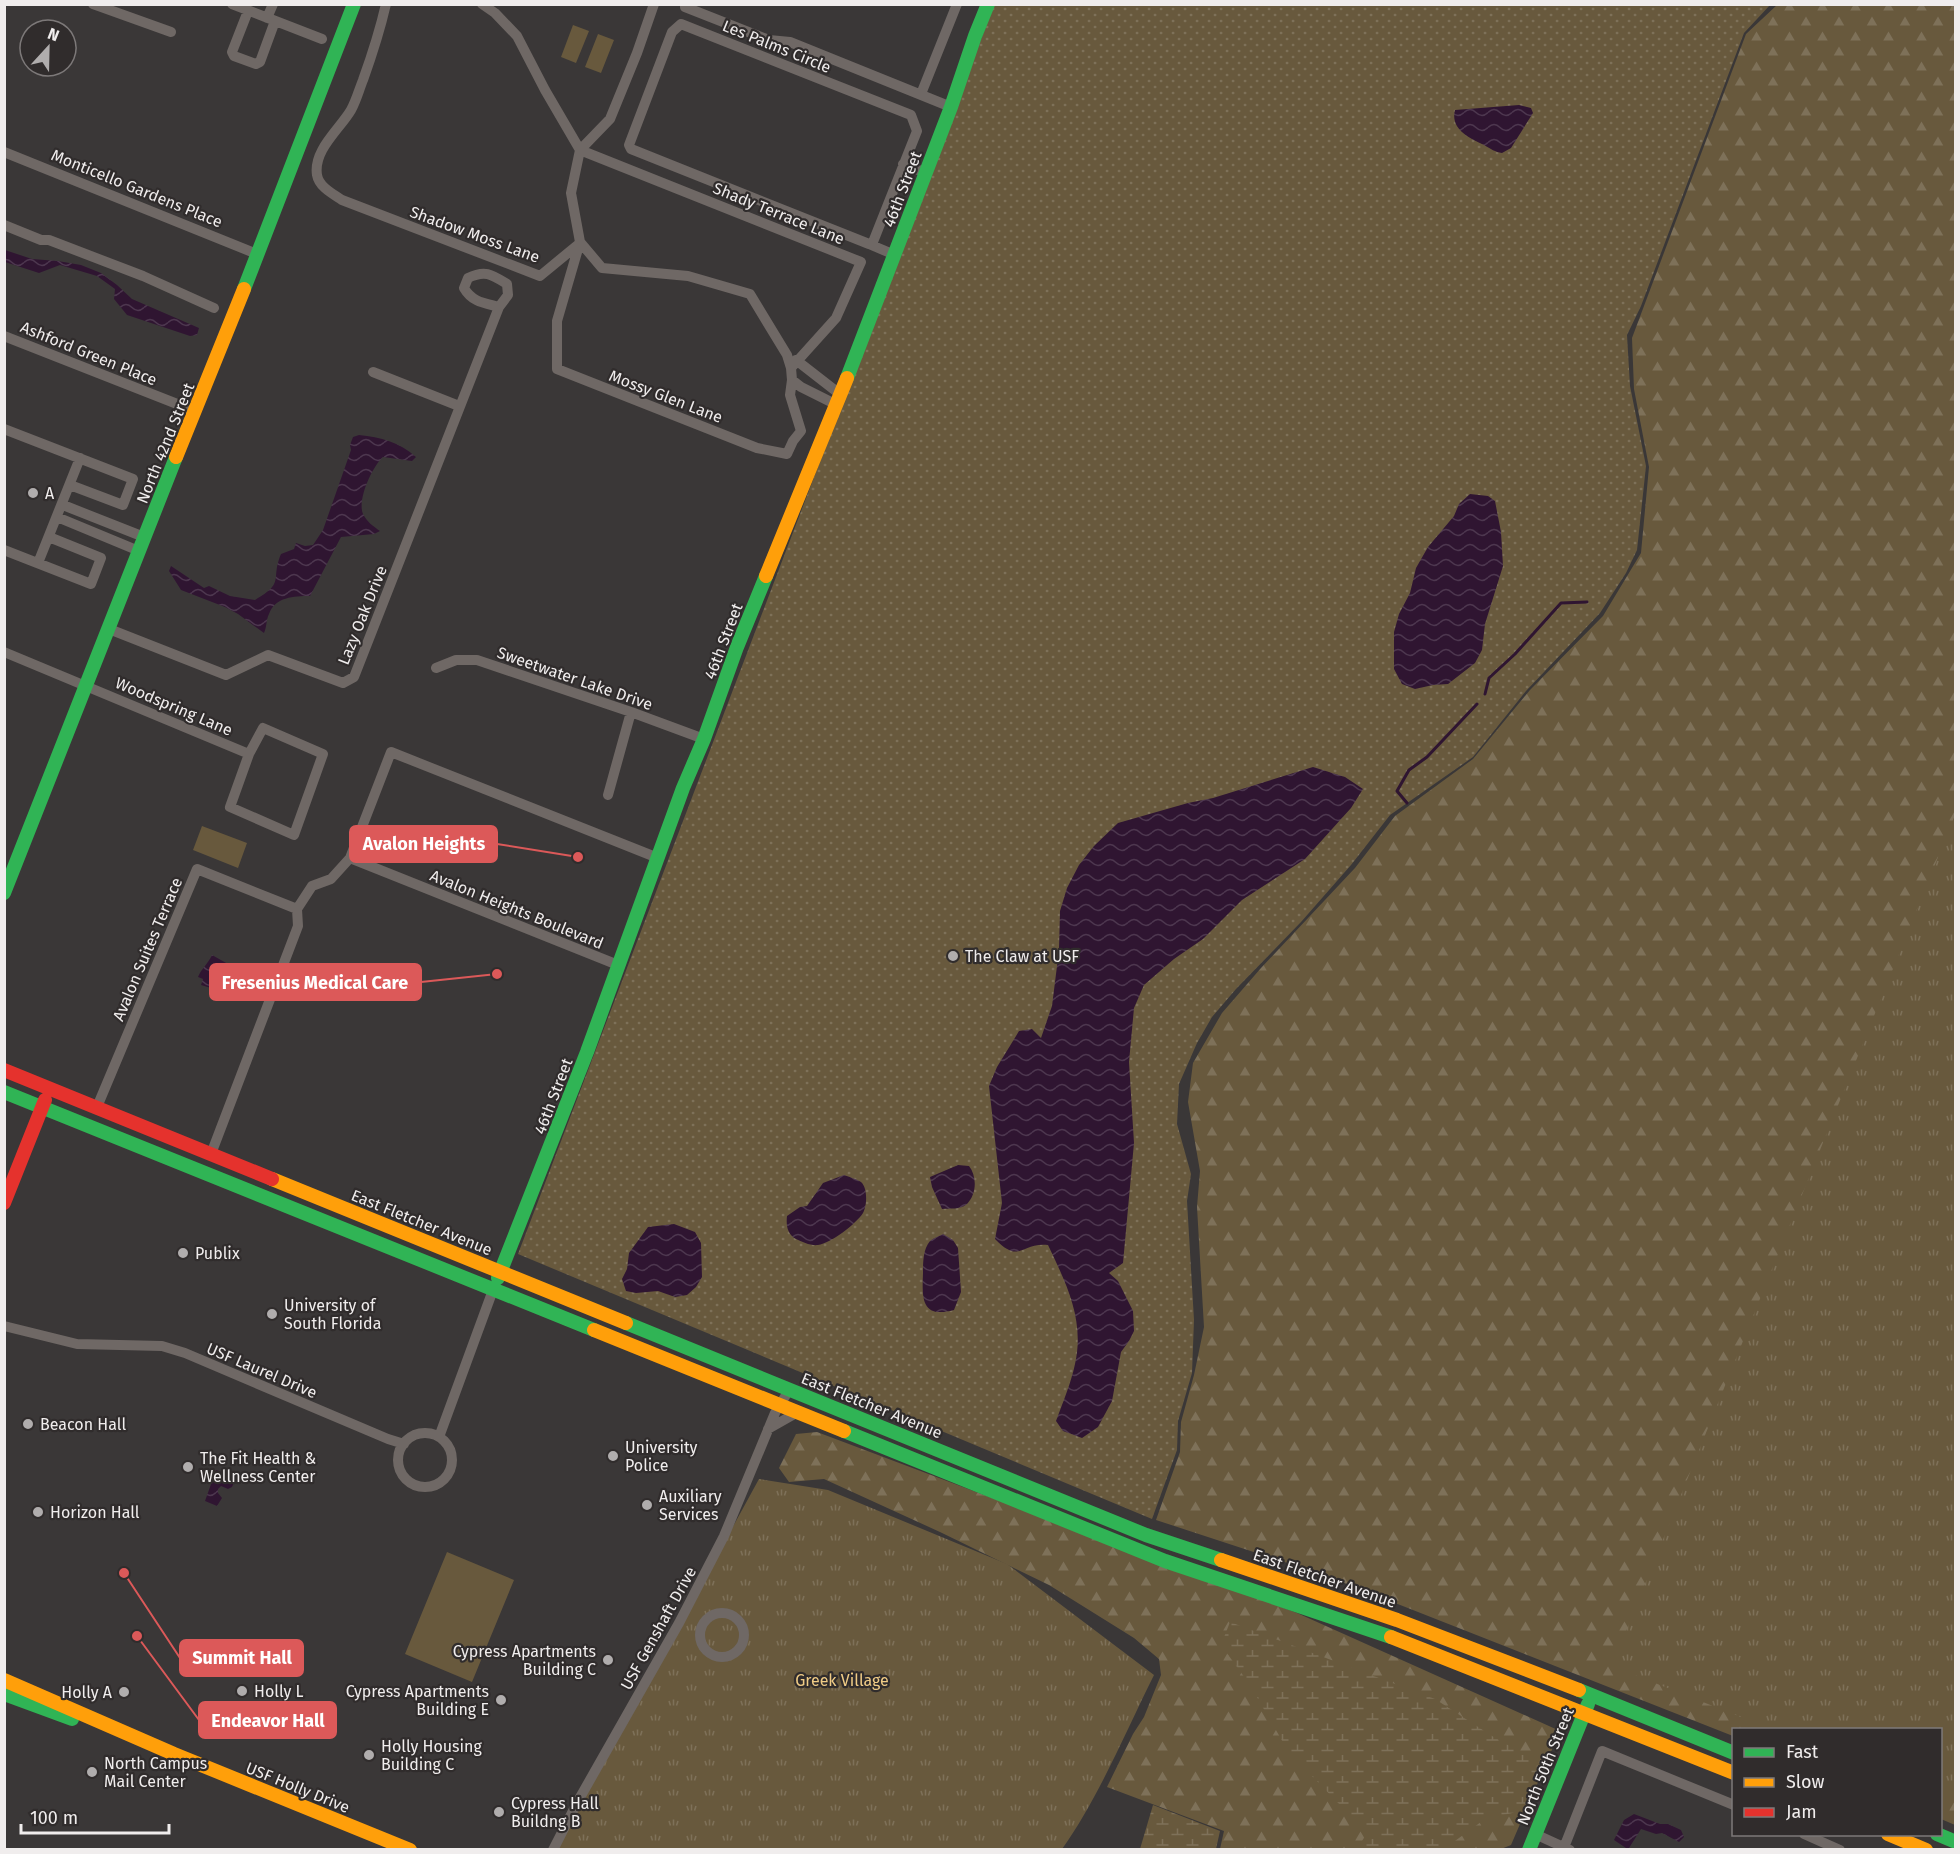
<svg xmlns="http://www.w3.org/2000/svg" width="1960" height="1854" viewBox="0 0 1960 1854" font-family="'Fira Sans',sans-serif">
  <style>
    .grass { fill: url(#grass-dots) }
    .forest { fill: url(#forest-firs) }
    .wetland { fill: url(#wetland-marsh) }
    .park { fill: url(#park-tufts) }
    .garden { fill: #68593d }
    .water { fill: url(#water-waves) }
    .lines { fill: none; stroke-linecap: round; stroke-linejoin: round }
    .stream { stroke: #2f1531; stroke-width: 3 }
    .street { stroke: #6f6865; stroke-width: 10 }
    .fast { stroke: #30b455; stroke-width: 14 }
    .slow { stroke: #ff9f0a; stroke-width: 14 }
    .jam { stroke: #e5322d; stroke-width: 14 }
    .poi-dot { fill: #b0adad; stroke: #302c2c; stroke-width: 2 }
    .labels { text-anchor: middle; stroke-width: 4.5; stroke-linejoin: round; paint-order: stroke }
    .street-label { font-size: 16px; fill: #f0eded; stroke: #302c2c }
    .poi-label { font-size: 16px; fill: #f0eded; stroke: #302c2c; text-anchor: start }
    .park-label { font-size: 16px; fill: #f0cc86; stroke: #302c2c }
    .leader { fill: none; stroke: #dc5959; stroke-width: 2 }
    .callout-dot { fill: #dc5959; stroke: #302c2c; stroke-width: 2 }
    .callout { fill: #dc5959; stroke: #dc5959; stroke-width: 2 }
    .callout-label { font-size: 18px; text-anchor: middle; font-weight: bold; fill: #fff }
  </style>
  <defs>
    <pattern id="grass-dots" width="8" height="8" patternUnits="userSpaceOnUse" patternTransform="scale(1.5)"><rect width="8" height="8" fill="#68593d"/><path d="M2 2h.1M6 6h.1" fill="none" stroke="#7e7159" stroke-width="1.8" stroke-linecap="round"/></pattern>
    <pattern id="forest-firs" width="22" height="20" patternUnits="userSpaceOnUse" patternTransform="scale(1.5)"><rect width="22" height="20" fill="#68593d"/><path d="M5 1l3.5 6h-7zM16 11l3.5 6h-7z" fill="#7e7159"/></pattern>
    <pattern id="wetland-marsh" width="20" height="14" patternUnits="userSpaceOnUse" patternTransform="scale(1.5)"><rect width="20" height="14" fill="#68593d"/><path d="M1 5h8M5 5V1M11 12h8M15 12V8" fill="none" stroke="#7e7159"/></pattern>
    <pattern id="park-tufts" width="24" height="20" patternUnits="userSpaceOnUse" patternTransform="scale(1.5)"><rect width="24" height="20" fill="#68593d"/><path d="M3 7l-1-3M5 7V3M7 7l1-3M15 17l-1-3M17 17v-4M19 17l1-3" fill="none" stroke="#7e7159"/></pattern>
    <pattern id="water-waves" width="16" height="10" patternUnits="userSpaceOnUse" patternTransform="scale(1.5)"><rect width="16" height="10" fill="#2f1531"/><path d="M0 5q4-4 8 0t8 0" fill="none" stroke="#4d374f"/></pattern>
  </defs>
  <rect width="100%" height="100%" fill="#3a3737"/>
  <!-- grass -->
  <path class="grass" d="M994,5H1770L1744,33L1641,306L1627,335L1630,386L1646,466L1637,550L1626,573L1600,613L1526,691L1473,757L1390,815L1351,865L1301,922L1236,989L1212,1017L1197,1043L1179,1084L1177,1124L1191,1174L1187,1201L1194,1320L1192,1373L1178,1421L1177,1450L1152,1519L518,1254Z"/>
  <!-- forest -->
  <path class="forest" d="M1777,5H1955V1825L1941,1819L1940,1730H1734L1733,1736L1324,1575L1156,1520L1180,1452L1181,1422L1194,1375L1204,1327L1197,1207L1200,1171L1188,1102L1193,1063L1222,1013L1261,968L1355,868L1395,816L1473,759L1530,690L1603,616L1641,553L1649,467L1634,389L1632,338L1746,34Z
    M817,1432L1297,1613L1560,1731L1511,1845L1501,1849H1220L1224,1831L1107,1787L1133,1734L1144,1717L1161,1675L1159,1659L1134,1638L1049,1585L940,1532L824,1479L789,1482L779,1468L796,1434Z"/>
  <!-- wetland -->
  <path class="wetland" d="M1230,1622L1435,1699L1492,1736L1543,1765L1526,1810L1485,1819L1444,1849H1357L1367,1833L1288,1751L1250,1685L1221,1645Z
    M1153,1805L1220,1831L1216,1849H1140Z"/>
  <!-- park -->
  <path class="park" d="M1955,815V1803L1941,1797L1940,1730L1771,1729L1612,1666Z
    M759,1479L828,1490L1007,1564L1154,1675C1126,1731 1098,1799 1062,1849L556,1850Z"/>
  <!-- garden -->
  <path class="garden" d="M573,25L589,31L576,63L561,57Z
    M598,34L614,40L601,73L585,67Z
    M202,826L247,843L238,868L193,850Z
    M447,1552L514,1580L472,1682L405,1654Z"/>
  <!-- water -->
  <path class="water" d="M1519,105L1531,108L1533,113L1511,148L1502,153C1495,152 1491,149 1484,145C1469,138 1450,129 1455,110Z
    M5,250L32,259L58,261L81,265L101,273L117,285L132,299L199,328L197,335L190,336L127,315L114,299L115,289L97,276L60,265L39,273L5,262Z
    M359,435C381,437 399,442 416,457L412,461L383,457C372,467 357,500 363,514C367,522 373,526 380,531L374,534L341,537L310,596C294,596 275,597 269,614C266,620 267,626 264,633L238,614L225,607L181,590L169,571L171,566L204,588L209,586L230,596L255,600C286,582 270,580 281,554L294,549L296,543L305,546L313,545L323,530L351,450L350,445L353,437Z
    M1470,494L1488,496L1495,501L1501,532L1503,566L1485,624L1482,650L1475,663L1448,684L1433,685L1415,689L1402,684L1394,669V632L1399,614L1410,593L1416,568L1428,547L1454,516L1459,504Z
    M1313,767L1345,777L1363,789L1351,808L1305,859L1242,900L1203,939L1174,959L1144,985L1134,1008L1129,1062L1134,1143L1123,1263L1109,1273L1118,1281L1133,1311L1134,1331L1129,1341L1121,1352L1112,1401L1098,1427L1082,1438L1063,1431L1056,1421C1063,1402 1071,1383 1075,1364C1085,1320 1066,1283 1048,1245C1021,1242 1020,1265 995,1239L1002,1203L989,1086L997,1067L1019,1031L1032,1029L1041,1038L1052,1006L1059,950L1060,911L1067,888L1079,865L1094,846L1118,823L1188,803L1213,798Z
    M212,955L228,964L225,972L216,969L214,974L219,977L214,989L201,985L203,979L198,977C201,969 208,964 212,955Z
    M958,1165L969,1166C977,1176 977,1194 967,1204C960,1210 950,1208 942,1209L932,1187L930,1177Z
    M844,1175C849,1177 857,1179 861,1182C868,1188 867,1206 863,1213C856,1224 831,1243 818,1245C811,1246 802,1242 796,1239C787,1234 786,1225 787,1216L800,1207L807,1206L823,1183Z
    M674,1224L695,1232L701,1243L702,1277L696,1287L687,1295L675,1297L658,1291L636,1293L626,1291L622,1279L627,1269L629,1253L648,1227Z
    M943,1234L953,1240L958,1248L961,1292L954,1310C921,1319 922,1298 923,1273C923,1263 923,1249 930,1241C933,1238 940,1236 943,1234Z
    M216,1470L236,1478L232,1487L228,1489L221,1486L218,1489V1493L222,1498L217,1506L205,1501Z
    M1634,1814L1660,1824H1668L1681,1830L1684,1837L1679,1842L1662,1833L1656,1834L1641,1829L1629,1848H1626L1614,1840L1624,1820Z"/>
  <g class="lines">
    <!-- stream -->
    <path class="stream" d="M1485,694L1489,678L1515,654L1561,603L1587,602
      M1407,803L1397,791L1409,770L1427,757L1477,704"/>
    <!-- street -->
    <path class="street" d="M93,4L171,32
      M232,4L322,39
      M386,4C380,30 372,55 363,80C359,90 356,101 351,110C340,129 313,150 317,175C319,187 333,194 342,200L540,276L580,243
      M482,4L495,13L517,36L545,90L580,150L571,193L580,242L557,321V369L757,448L787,454L793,441L801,431L790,395L792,380L791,368L836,318L861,262L580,150L610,119L637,53L654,4
      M685,4V7L769,40L790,42L951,107
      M248,11L232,52L234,56L256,64L260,62L275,21
      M267,18L273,4
      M681,24L911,115L917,131L873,242L869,244L631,149L629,145L672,32Z
      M921,94L957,4
      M4,152L257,254
      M903,164L926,173
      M4,225L41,240H49L143,276L214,308
      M580,242L602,268L688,276L750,294L787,355L791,368
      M869,244L895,255
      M4,336L195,411
      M796,360L841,395
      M373,372L459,406
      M792,380L801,387L837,405
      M4,429L133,479L123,505L70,485
      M63,505L144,537
      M57,517L139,551
      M4,550L91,584L101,558L49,537
      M38,563L80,458
      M109,629L226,675L268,655L343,683L354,677L499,307L508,295L507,284C491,274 485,270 468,278L464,288C472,302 484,303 499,307
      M4,652L249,754L230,807L294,835L323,754L263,728L249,754
      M436,668L456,660H477L631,712L704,739
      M608,795L631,712
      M350,858L391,752L658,858
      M97,1107L197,869L297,909
      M211,1154L298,926L297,909L312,886L331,879L350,858L618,965
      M4,1326L77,1344L162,1346L185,1353L388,1439L404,1444
      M768,1429L798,1412
      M398 1460a27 27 0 1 1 54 0a27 27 0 1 1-54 0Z
      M439,1437L493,1290
      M700 1635a22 22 0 1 1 44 0a22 22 0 1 1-44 0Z
      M1535,1834L1570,1850
      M1804,1834L1840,1850
      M553,1850L578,1801L679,1623L724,1536L775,1413L789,1390
      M1563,1850L1602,1751L1734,1805"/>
    <!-- fast -->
    <path class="fast" d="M244,289L354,4
      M847,378L951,107L975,36L988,4
      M4,893L176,457
      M4,1092L594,1330
      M498,1278L587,1052L683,788L704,739L737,647L766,576
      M626,1323L1146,1535L1221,1560
      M844,1431L1165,1561L1391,1637
      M1579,1690L1734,1753
      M4,1694L72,1719
      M1937,1834L1956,1842
      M1529,1850L1588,1704"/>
    <!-- slow -->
    <path class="slow" d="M176,457L244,289
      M766,576L847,378
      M272,1179L626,1323
      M594,1330L844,1431
      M1221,1560L1397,1620L1579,1690
      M1391,1637L1734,1773
      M4,1680L174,1754L410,1850
      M1888,1834L1926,1850"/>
    <!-- jam -->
    <path class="jam" d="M4,1070L272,1179
      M4,1203L45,1100"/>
  </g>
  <!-- markers -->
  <g class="poi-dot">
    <circle cx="33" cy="493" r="6"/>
    <circle cx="953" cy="956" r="6"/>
    <circle cx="183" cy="1253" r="6"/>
    <circle cx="272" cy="1314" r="6"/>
    <circle cx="28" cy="1424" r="6"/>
    <circle cx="613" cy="1456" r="6"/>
    <circle cx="188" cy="1467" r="6"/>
    <circle cx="647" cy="1505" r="6"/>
    <circle cx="38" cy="1512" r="6"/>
    <circle cx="608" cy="1660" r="6"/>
    <circle cx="242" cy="1691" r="6"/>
    <circle cx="124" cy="1692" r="6"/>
    <circle cx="501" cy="1700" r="6"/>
    <circle cx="369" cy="1755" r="6"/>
    <circle cx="92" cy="1772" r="6"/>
    <circle cx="499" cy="1812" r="6"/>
  </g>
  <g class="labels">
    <!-- street labels -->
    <g class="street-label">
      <text transform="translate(777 46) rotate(22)" y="6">Les Palms Circle</text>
      <text transform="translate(137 188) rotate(22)" y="6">Monticello Gardens Place</text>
      <text transform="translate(902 189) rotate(-69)" y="6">46th Street</text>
      <text transform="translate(779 213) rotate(22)" y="6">Shady Terrace Lane</text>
      <text transform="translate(475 234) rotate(20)" y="6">Shadow Moss Lane</text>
      <text transform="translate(89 353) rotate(22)" y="6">Ashford Green Place</text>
      <text transform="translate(666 396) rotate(21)" y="6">Mossy Glen Lane</text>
      <text transform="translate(165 443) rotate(-68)" y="6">North 42nd Street</text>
      <text transform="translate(362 615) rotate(-68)" y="6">Lazy Oak Drive</text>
      <text transform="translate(723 641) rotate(-69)" y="6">46th Street</text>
      <text transform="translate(575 678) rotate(19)" y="6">Sweetwater Lake Drive</text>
      <text transform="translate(174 706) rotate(23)" y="6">Woodspring Lane</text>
      <text transform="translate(517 909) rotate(22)" y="6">Avalon Heights Boulevard</text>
      <text transform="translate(147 949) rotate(-67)" y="6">Avalon Suites Terrace</text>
      <text transform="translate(553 1096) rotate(-69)" y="6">46th Street</text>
      <text transform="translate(422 1222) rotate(22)" y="6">East Fletcher Avenue</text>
      <text transform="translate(262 1370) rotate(23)" y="6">USF Laurel Drive</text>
      <text transform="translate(872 1405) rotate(22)" y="6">East Fletcher Avenue</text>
      <text transform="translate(1325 1578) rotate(19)" y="6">East Fletcher Avenue</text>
      <text transform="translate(658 1628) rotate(-61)" y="6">USF Genshaft Drive</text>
      <text transform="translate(1545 1766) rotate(-68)" y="6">North 50th Street</text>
      <text transform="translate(298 1787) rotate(22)" y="6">USF Holly Drive</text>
    </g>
    <!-- poi labels -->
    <g class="poi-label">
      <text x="45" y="499">A</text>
      <text x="965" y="962">The Claw at USF</text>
      <text x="195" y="1259">Publix</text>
      <text x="284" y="1311">University of<tspan x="284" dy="18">South Florida</tspan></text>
      <text x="40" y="1430">Beacon Hall</text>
      <text x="625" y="1453">University<tspan x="625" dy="18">Police</tspan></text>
      <text x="200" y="1464">The Fit Health &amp;<tspan x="200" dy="18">Wellness Center</tspan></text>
      <text x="659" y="1502">Auxiliary<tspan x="659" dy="18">Services</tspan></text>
      <text x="50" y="1518">Horizon Hall</text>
      <text x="596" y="1657" text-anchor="end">Cypress Apartments<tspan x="596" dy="18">Building C</tspan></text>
      <text x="254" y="1697">Holly L</text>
      <text x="489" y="1697" text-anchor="end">Cypress Apartments<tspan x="489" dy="18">Building E</tspan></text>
      <text x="112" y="1698" text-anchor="end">Holly A</text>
      <text x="381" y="1752">Holly Housing<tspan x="381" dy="18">Building C</tspan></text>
      <text x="104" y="1769">North Campus<tspan x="104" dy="18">Mail Center</tspan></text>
      <text x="511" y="1809">Cypress Hall<tspan x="511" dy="18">Buildng B</tspan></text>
    </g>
    <!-- park labels -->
    <g class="park-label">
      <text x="842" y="1686">Greek Village</text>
    </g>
  </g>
  <!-- callouts -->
  <path class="leader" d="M578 857L497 844M497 974L421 982M124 1573L180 1658M137 1636L199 1720"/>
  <g class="callout-dot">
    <circle cx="578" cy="857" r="6"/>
    <circle cx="497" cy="974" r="6"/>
    <circle cx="124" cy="1573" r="6"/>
    <circle cx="137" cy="1636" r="6"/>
  </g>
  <g class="callout">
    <rect x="350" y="826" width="147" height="36" rx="6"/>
    <rect x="210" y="964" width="211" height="36" rx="6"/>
    <rect x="180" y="1640" width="123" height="36" rx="6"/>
    <rect x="199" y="1702" width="137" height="36" rx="6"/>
  </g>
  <g class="callout-label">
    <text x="424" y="850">Avalon Heights</text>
    <text x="315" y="989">Fresenius Medical Care</text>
    <text x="242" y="1664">Summit Hall</text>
    <text x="268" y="1727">Endeavor Hall</text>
  </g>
  <!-- border -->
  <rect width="1960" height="1854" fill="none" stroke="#f0eded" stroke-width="12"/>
  <!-- legend -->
  <rect x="1732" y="1728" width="210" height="108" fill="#302c2c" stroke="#7d7979" stroke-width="1.5"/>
  <rect x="1744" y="1748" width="30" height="9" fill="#30b455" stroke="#7d7979" stroke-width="1.5"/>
  <text x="1786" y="1758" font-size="18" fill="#f0eded">Fast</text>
  <rect x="1744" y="1778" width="30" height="9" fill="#ff9f0a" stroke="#7d7979" stroke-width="1.5"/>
  <text x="1786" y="1788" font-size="18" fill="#f0eded">Slow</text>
  <rect x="1744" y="1808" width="30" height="9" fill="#e5322d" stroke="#7d7979" stroke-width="1.5"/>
  <text x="1786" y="1818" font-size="18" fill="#f0eded">Jam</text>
  <!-- north arrow -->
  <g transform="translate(48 48) rotate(22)"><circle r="28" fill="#302c2c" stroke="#7d7979" stroke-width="1.5"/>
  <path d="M0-4.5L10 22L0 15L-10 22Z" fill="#b0adad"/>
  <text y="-9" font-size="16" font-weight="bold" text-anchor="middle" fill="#f0eded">N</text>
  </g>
  <!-- scale -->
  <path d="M21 1824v9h148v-9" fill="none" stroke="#f0eded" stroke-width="3"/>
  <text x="30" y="1824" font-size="18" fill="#f0eded" stroke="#302c2c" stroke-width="4.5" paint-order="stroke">100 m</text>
</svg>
